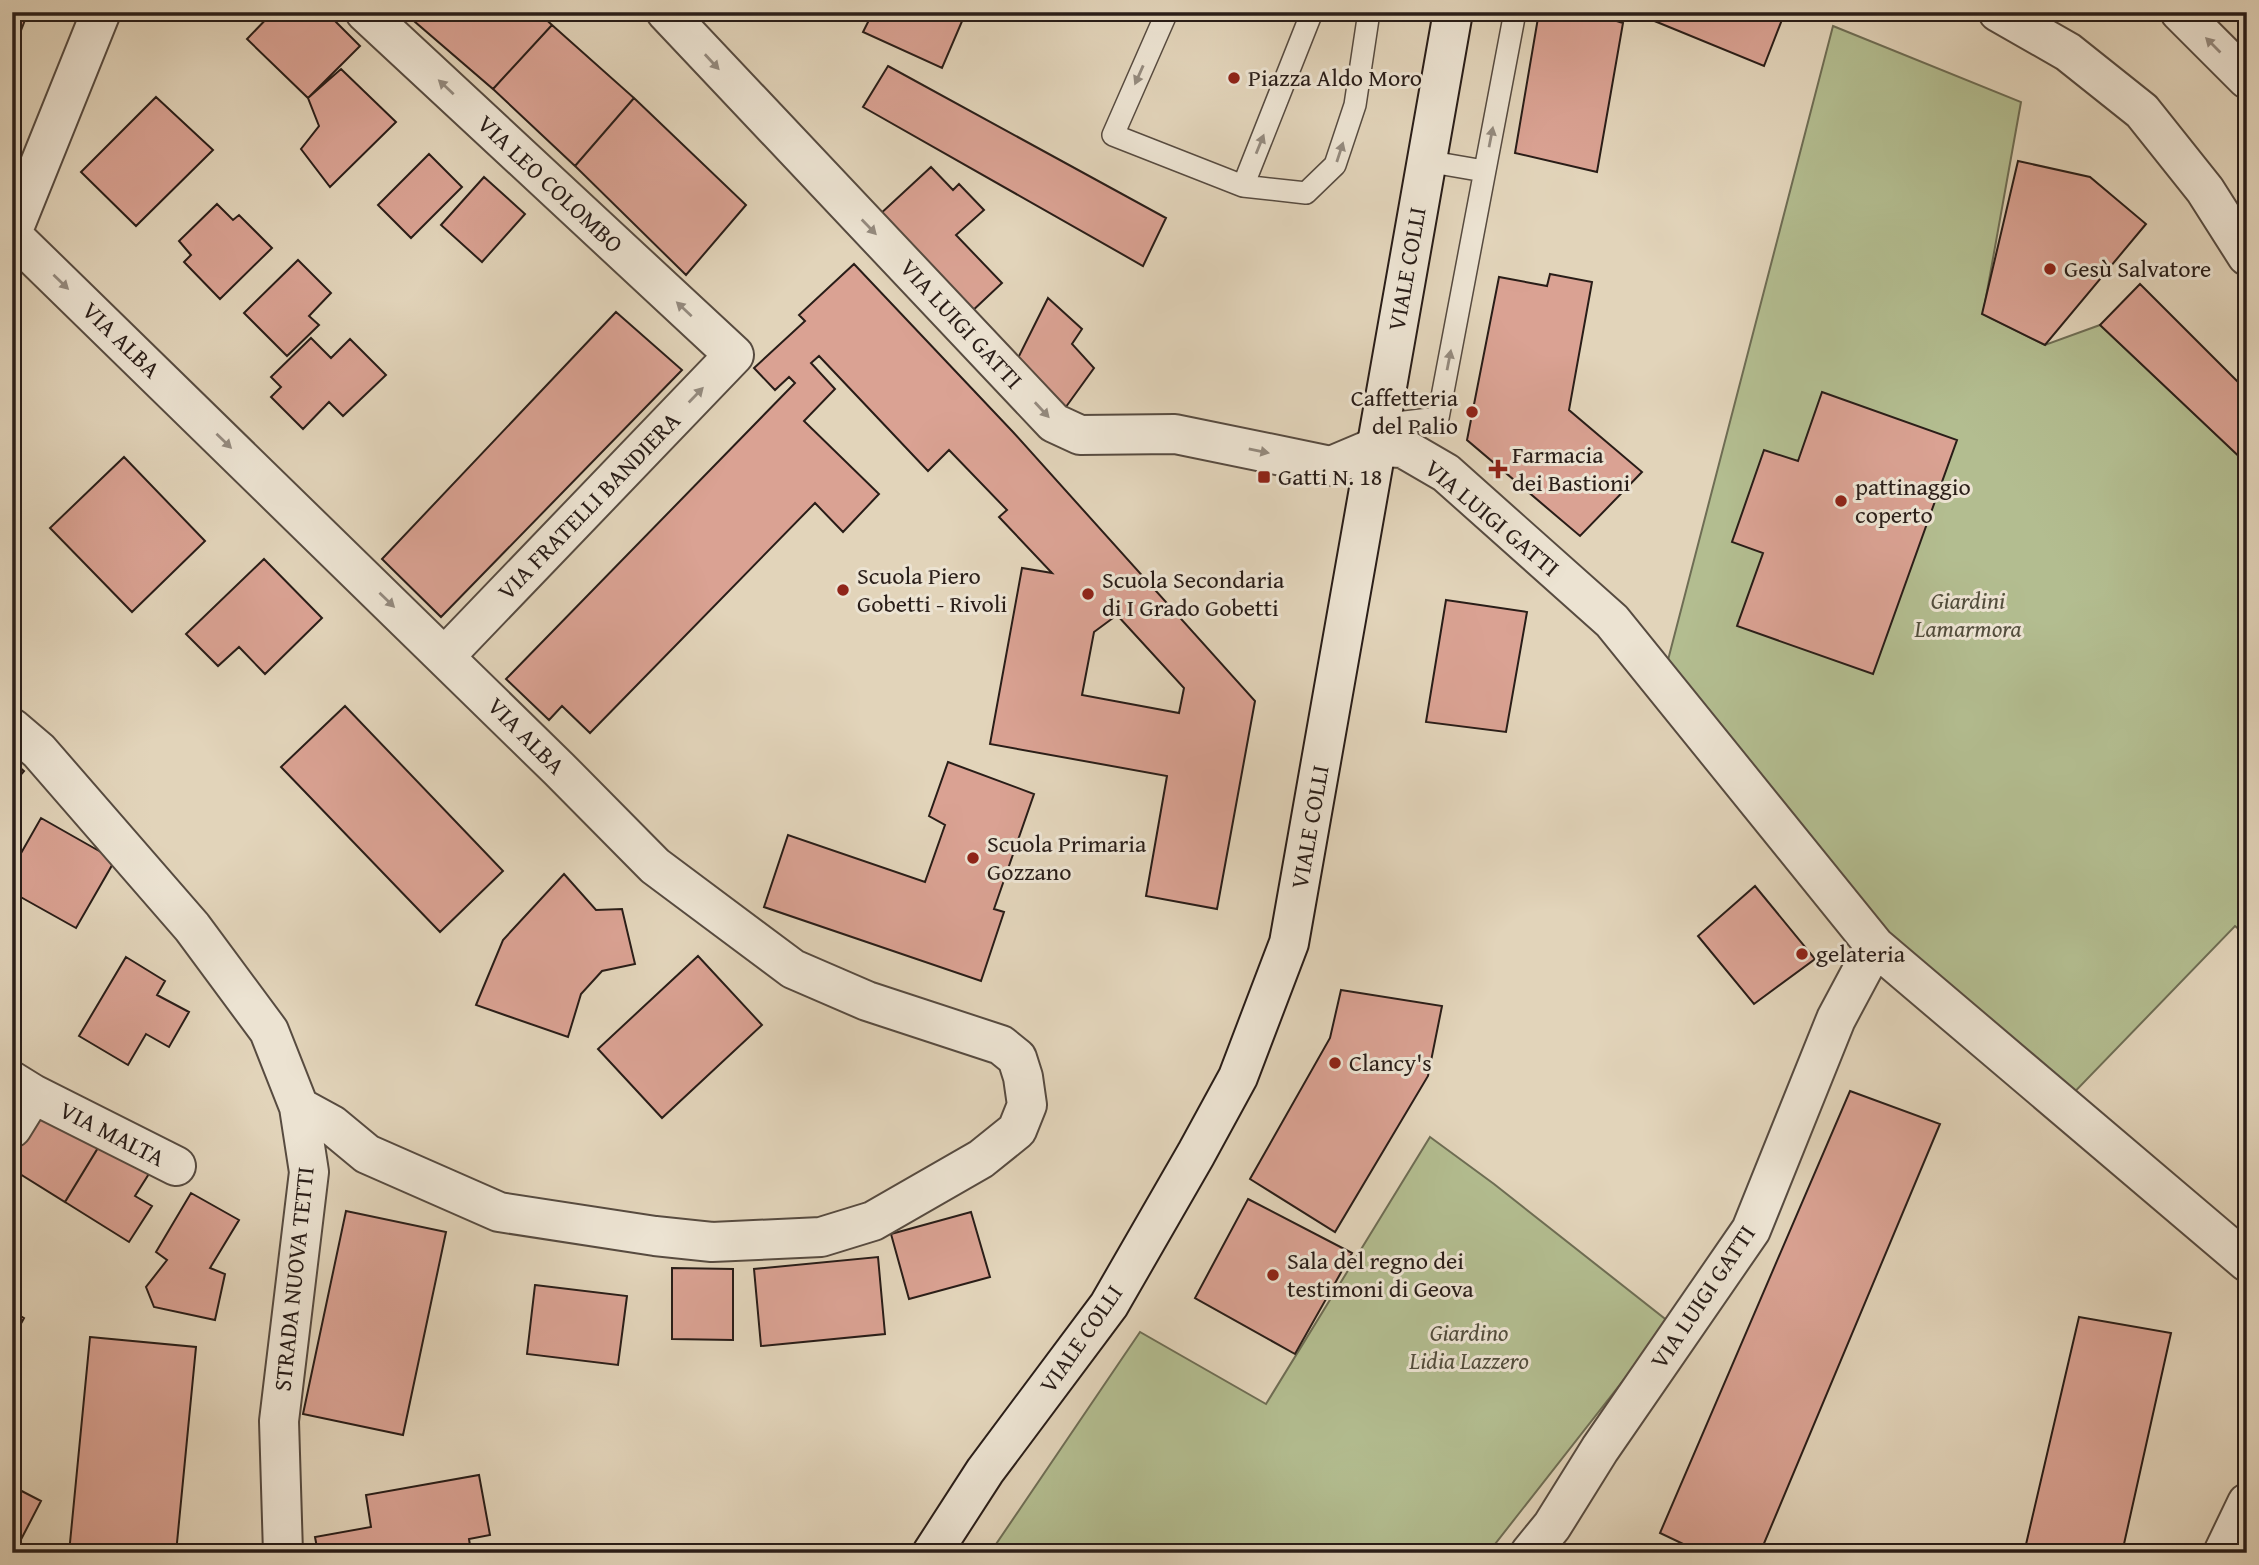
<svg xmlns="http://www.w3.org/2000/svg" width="2259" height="1565" viewBox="0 0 2259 1565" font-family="'Gentium Book Plus',serif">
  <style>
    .green { fill: #b3bd90; stroke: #6e6d54; stroke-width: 2 }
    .building { fill: #daa293; stroke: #291d18; stroke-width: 2; fill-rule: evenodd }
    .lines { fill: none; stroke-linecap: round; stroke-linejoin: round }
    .lane-casing { stroke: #574b40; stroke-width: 24 }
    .street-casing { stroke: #574b40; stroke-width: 42 }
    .secondary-casing { stroke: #291d18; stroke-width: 42 }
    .lane { stroke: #ece3d2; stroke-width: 21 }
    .street { stroke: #ece3d2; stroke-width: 38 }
    .secondary { stroke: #ece3d2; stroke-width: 38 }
    .oneway { fill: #948a7e }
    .poi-dot { fill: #8f2418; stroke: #ece3d2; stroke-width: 2.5 }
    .labels { text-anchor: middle; stroke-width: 6; stroke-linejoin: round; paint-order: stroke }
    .poi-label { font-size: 24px; fill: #291d18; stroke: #ece3d2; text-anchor: start }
    .street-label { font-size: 24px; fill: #291d18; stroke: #ece3d2 }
    .park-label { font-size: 24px; font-style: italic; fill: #524d3c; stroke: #ece3d2 }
  </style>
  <rect width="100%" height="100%" fill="#e2d4ba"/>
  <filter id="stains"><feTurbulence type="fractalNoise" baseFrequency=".00286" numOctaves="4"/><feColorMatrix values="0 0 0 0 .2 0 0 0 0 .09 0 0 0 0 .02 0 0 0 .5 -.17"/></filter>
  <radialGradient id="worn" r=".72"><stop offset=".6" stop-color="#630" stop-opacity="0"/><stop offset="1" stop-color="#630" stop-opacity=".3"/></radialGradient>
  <!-- green -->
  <path class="green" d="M1833,26L2021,102L1983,314L2045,345L2100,325L2247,464V936L2235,926L2062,1105L1875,946L1662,683Z
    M1430,1137L1494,1184L1669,1322L1488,1553H990L1140,1332L1266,1404Z"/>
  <!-- building -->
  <path class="building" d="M12,12H28L17,41L12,39Z
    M273,12H326L360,46L308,98L247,39Z
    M409,12H538L552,25L493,89L407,15Z
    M873,12H966L942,68L863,32Z
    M1539,12H1611L1610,19L1623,23L1597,172L1515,153Z
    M1652,12H1785L1764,66L1652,20Z
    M552,25L634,98L575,166L493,89Z
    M888,66L1166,218L1143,266L863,107Z
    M341,69L396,122L330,187L301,149L319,126L308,98Z
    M156,97L213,150L136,226L81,172Z
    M634,98L746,205L686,275L575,166Z
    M429,154L462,187L411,238L378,205Z
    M2018,161L2090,177L2146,224L2045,345L1982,314Z
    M931,167L953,190L959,184L984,210L956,235L1002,283L969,314L878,216Z
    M484,177L525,214L482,262L441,225Z
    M217,204L233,220L239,215L272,248L220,299L184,262L191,255L179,241Z
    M298,260L331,293L309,316L319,325L287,356L244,313Z
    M854,264L1013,432L1255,701L1217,909L1146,896L1167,776L990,744L1022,568L1052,573L999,517L1007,510L949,450L928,471L819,356L811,363L835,389L804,421L879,494L843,532L815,503L590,733L562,706L549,720L506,679L795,383L789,377L775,390L754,368L805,321L799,315ZM1117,615L1184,688L1179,713L1082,695L1094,632Z
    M1550,274L1592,282L1569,410L1642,472L1580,536L1467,440L1499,277L1547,286Z
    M2140,284L2247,391V464L2100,325Z
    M1048,298L1082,329L1072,344L1094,368L1063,411L1018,358Z
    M616,312L682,370L441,617L382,559Z
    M311,338L331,358L350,339L386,375L343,416L329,402L303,429L271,397L281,387L271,377Z
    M1822,392L1957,440L1873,674L1737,626L1763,553L1732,542L1764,450L1798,461Z
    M124,457L205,541L132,612L50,528Z
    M264,559L322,618L265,674L239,647L218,666L186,634Z
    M1446,600L1527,612L1506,732L1426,722Z
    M345,706L503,871L440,932L281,767Z
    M12,761L24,771L12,785Z
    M948,762L1034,794L994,909L1004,912L981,981L764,907L788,835L925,882L945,825L929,816Z
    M41,818L115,860L76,928L17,895L12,904V869Z
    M564,874L596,910L622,909L635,964L602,971L581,994L568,1037L476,1005L503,940Z
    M1755,886L1815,959L1754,1004L1698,936Z
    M698,956L762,1025L662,1118L598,1049Z
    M126,957L165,981L157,995L189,1012L169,1047L146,1034L128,1065L79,1036Z
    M1341,990L1442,1006L1428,1076L1335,1232L1250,1179L1330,1038Z
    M1850,1091L1940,1124L1760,1553H1702L1660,1533Z
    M47,1104L104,1138L65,1202L12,1169V1160Z
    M104,1138L152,1169L135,1196L152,1206L129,1242L65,1202Z
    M191,1193L239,1220L210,1268L225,1274L215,1320L154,1307L146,1287L167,1260L156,1252Z
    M1248,1199L1352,1253L1295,1354L1195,1298Z
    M346,1211L446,1232L403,1435L303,1414Z
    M971,1212L990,1277L909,1299L891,1234Z
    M878,1257L885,1334L761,1346L754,1269Z
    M672,1268L733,1269V1340L672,1339Z
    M535,1285L627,1296L618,1365L527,1354Z
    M12,1311L24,1318L12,1340Z
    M2079,1317L2171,1333L2122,1553H2024Z
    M90,1337L196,1347L176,1553H69Z
    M479,1475L490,1535L469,1539L471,1552L318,1553L315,1537L371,1527L366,1495Z
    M12,1486L41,1501L14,1553H12Z"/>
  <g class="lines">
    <!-- lane casing -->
    <g class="lane-casing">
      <path id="lane" d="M1167,12L1113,135L1243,186L1312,12
        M1426,161L1484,171
        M1243,186L1306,193L1335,165L1355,105L1369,12
        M1380,425L1438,418L1515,12"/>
    </g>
    <!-- street casing -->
    <g class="street-casing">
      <path id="street" d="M365,12L734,355L445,656
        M666,12L1054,423L1080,435L1175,434L1331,466L1376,447L1403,448L1446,473L1612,621L1875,946L2247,1262
        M1998,12L2068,52L2142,111L2205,190L2247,256
        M2180,12L2247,79
        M12,233L101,12
        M12,235L559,769L655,866L793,969L867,1001L1001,1045L1017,1058L1023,1077L1027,1105L1017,1130L981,1159L873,1221L821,1237L712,1242L655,1236L499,1212L367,1154L332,1125L299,1107
        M12,728L39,751L192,927L269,1031L299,1107L309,1172L279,1421L283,1553
        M12,1081L33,1094L176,1166
        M12,1128L33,1094
        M1530,1553L1552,1526L1600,1449L1751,1230L1836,1019L1875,946
        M2223,1553L2247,1503"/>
    </g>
    <!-- secondary casing -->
    <g class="secondary-casing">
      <path id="secondary" d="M932,1553L985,1471L1109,1305L1196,1154L1238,1077L1289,943L1453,12"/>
    </g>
    <!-- lane -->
    <use href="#lane" class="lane"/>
    <!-- street -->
    <use href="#street" class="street"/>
    <!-- secondary -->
    <use href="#secondary" class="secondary"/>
  </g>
  <!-- one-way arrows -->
  <defs><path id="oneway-solid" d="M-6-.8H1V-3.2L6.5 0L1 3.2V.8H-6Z" transform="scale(1.75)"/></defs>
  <g class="oneway">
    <use href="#oneway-solid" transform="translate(2213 45) rotate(-135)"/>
    <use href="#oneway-solid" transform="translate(712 62) rotate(47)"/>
    <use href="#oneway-solid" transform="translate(1139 75) rotate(114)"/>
    <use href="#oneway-solid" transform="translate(446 87) rotate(-137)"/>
    <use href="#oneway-solid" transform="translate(1491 137) rotate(-79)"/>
    <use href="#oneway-solid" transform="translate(1260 144) rotate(-68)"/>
    <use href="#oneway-solid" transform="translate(1340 152) rotate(-72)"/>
    <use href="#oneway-solid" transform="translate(869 227) rotate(46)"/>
    <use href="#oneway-solid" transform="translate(61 282) rotate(44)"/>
    <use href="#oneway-solid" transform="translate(684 309) rotate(-137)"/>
    <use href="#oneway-solid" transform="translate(1449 360) rotate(-79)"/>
    <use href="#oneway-solid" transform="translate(696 395) rotate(-46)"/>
    <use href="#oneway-solid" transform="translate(1042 410) rotate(47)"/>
    <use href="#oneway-solid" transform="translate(224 441) rotate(44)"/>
    <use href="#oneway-solid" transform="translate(1259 451) rotate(12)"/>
    <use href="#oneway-solid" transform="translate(387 600) rotate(44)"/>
  </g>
  <!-- markers -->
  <g class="poi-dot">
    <circle cx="1234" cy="78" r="7"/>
    <circle cx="2050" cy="269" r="7"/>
    <circle cx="1472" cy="412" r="7"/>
    <path d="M1494.5 458.5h7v7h7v7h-7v7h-7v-7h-7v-7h7z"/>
    <rect x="1257" y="470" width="14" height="14" rx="3.5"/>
    <circle cx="1841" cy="501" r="7"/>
    <circle cx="843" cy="590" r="7"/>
    <circle cx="1088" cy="594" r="7"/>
    <circle cx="973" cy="858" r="7"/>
    <circle cx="1802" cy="954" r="7"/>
    <circle cx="1335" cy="1063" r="7"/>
    <circle cx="1273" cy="1275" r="7"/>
  </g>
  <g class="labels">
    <!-- poi labels -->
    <g class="poi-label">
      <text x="1248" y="86">Piazza Aldo Moro</text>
      <text x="2064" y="277">Gesù Salvatore</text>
      <text x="1458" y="406" text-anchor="end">Caffetteria<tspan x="1458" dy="28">del Palio</tspan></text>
      <text x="1512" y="463">Farmacia<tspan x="1512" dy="28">dei Bastioni</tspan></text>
      <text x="1278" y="485">Gatti N. 18</text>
      <text x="1855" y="495">pattinaggio<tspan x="1855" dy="28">coperto</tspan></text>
      <text x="857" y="584">Scuola Piero<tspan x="857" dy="28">Gobetti - Rivoli</tspan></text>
      <text x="1102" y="588">Scuola Secondaria<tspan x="1102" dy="28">di I Grado Gobetti</tspan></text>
      <text x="987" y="852">Scuola Primaria<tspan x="987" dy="28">Gozzano</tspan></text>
      <text x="1816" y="962">gelateria</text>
      <text x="1349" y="1071">Clancy's</text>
      <text x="1287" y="1269">Sala del regno dei<tspan x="1287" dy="28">testimoni di Geova</tspan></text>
    </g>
    <!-- street labels -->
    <g class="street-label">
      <text transform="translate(550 184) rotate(43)" y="8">VIA LEO COLOMBO</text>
      <text transform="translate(1407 269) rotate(-80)" y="8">VIALE COLLI</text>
      <text transform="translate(961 324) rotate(47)" y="8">VIA LUIGI GATTI</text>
      <text transform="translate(121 340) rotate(44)" y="8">VIA ALBA</text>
      <text transform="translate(589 506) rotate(-46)" y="8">VIA FRATELLI BANDIERA</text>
      <text transform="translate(1492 518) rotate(40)" y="8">VIA LUIGI GATTI</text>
      <text transform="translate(526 736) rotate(45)" y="8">VIA ALBA</text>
      <text transform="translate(1310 827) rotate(-80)" y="8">VIALE COLLI</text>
      <text transform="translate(112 1134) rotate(27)" y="8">VIA MALTA</text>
      <text transform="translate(294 1279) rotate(-84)" y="8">STRADA NUOVA TETTI</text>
      <text transform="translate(1703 1297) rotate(-56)" y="8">VIA LUIGI GATTI</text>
      <text transform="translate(1081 1339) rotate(-55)" y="8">VIALE COLLI</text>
    </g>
    <!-- park labels -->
    <g class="park-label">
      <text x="1968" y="609">Giardini<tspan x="1968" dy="28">Lamarmora</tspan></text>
      <text x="1469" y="1341">Giardino<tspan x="1469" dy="28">Lidia Lazzero</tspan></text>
    </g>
  </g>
  <!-- margin -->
  <rect width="2259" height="1565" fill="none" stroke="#e2d4ba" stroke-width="42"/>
  <rect x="14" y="14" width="2231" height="1537" fill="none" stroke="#291d18" stroke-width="3.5"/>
  <rect x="21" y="21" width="2217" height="1523" fill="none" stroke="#291d18" stroke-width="2"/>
  <rect width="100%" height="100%" filter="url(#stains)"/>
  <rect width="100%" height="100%" fill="url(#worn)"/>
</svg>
